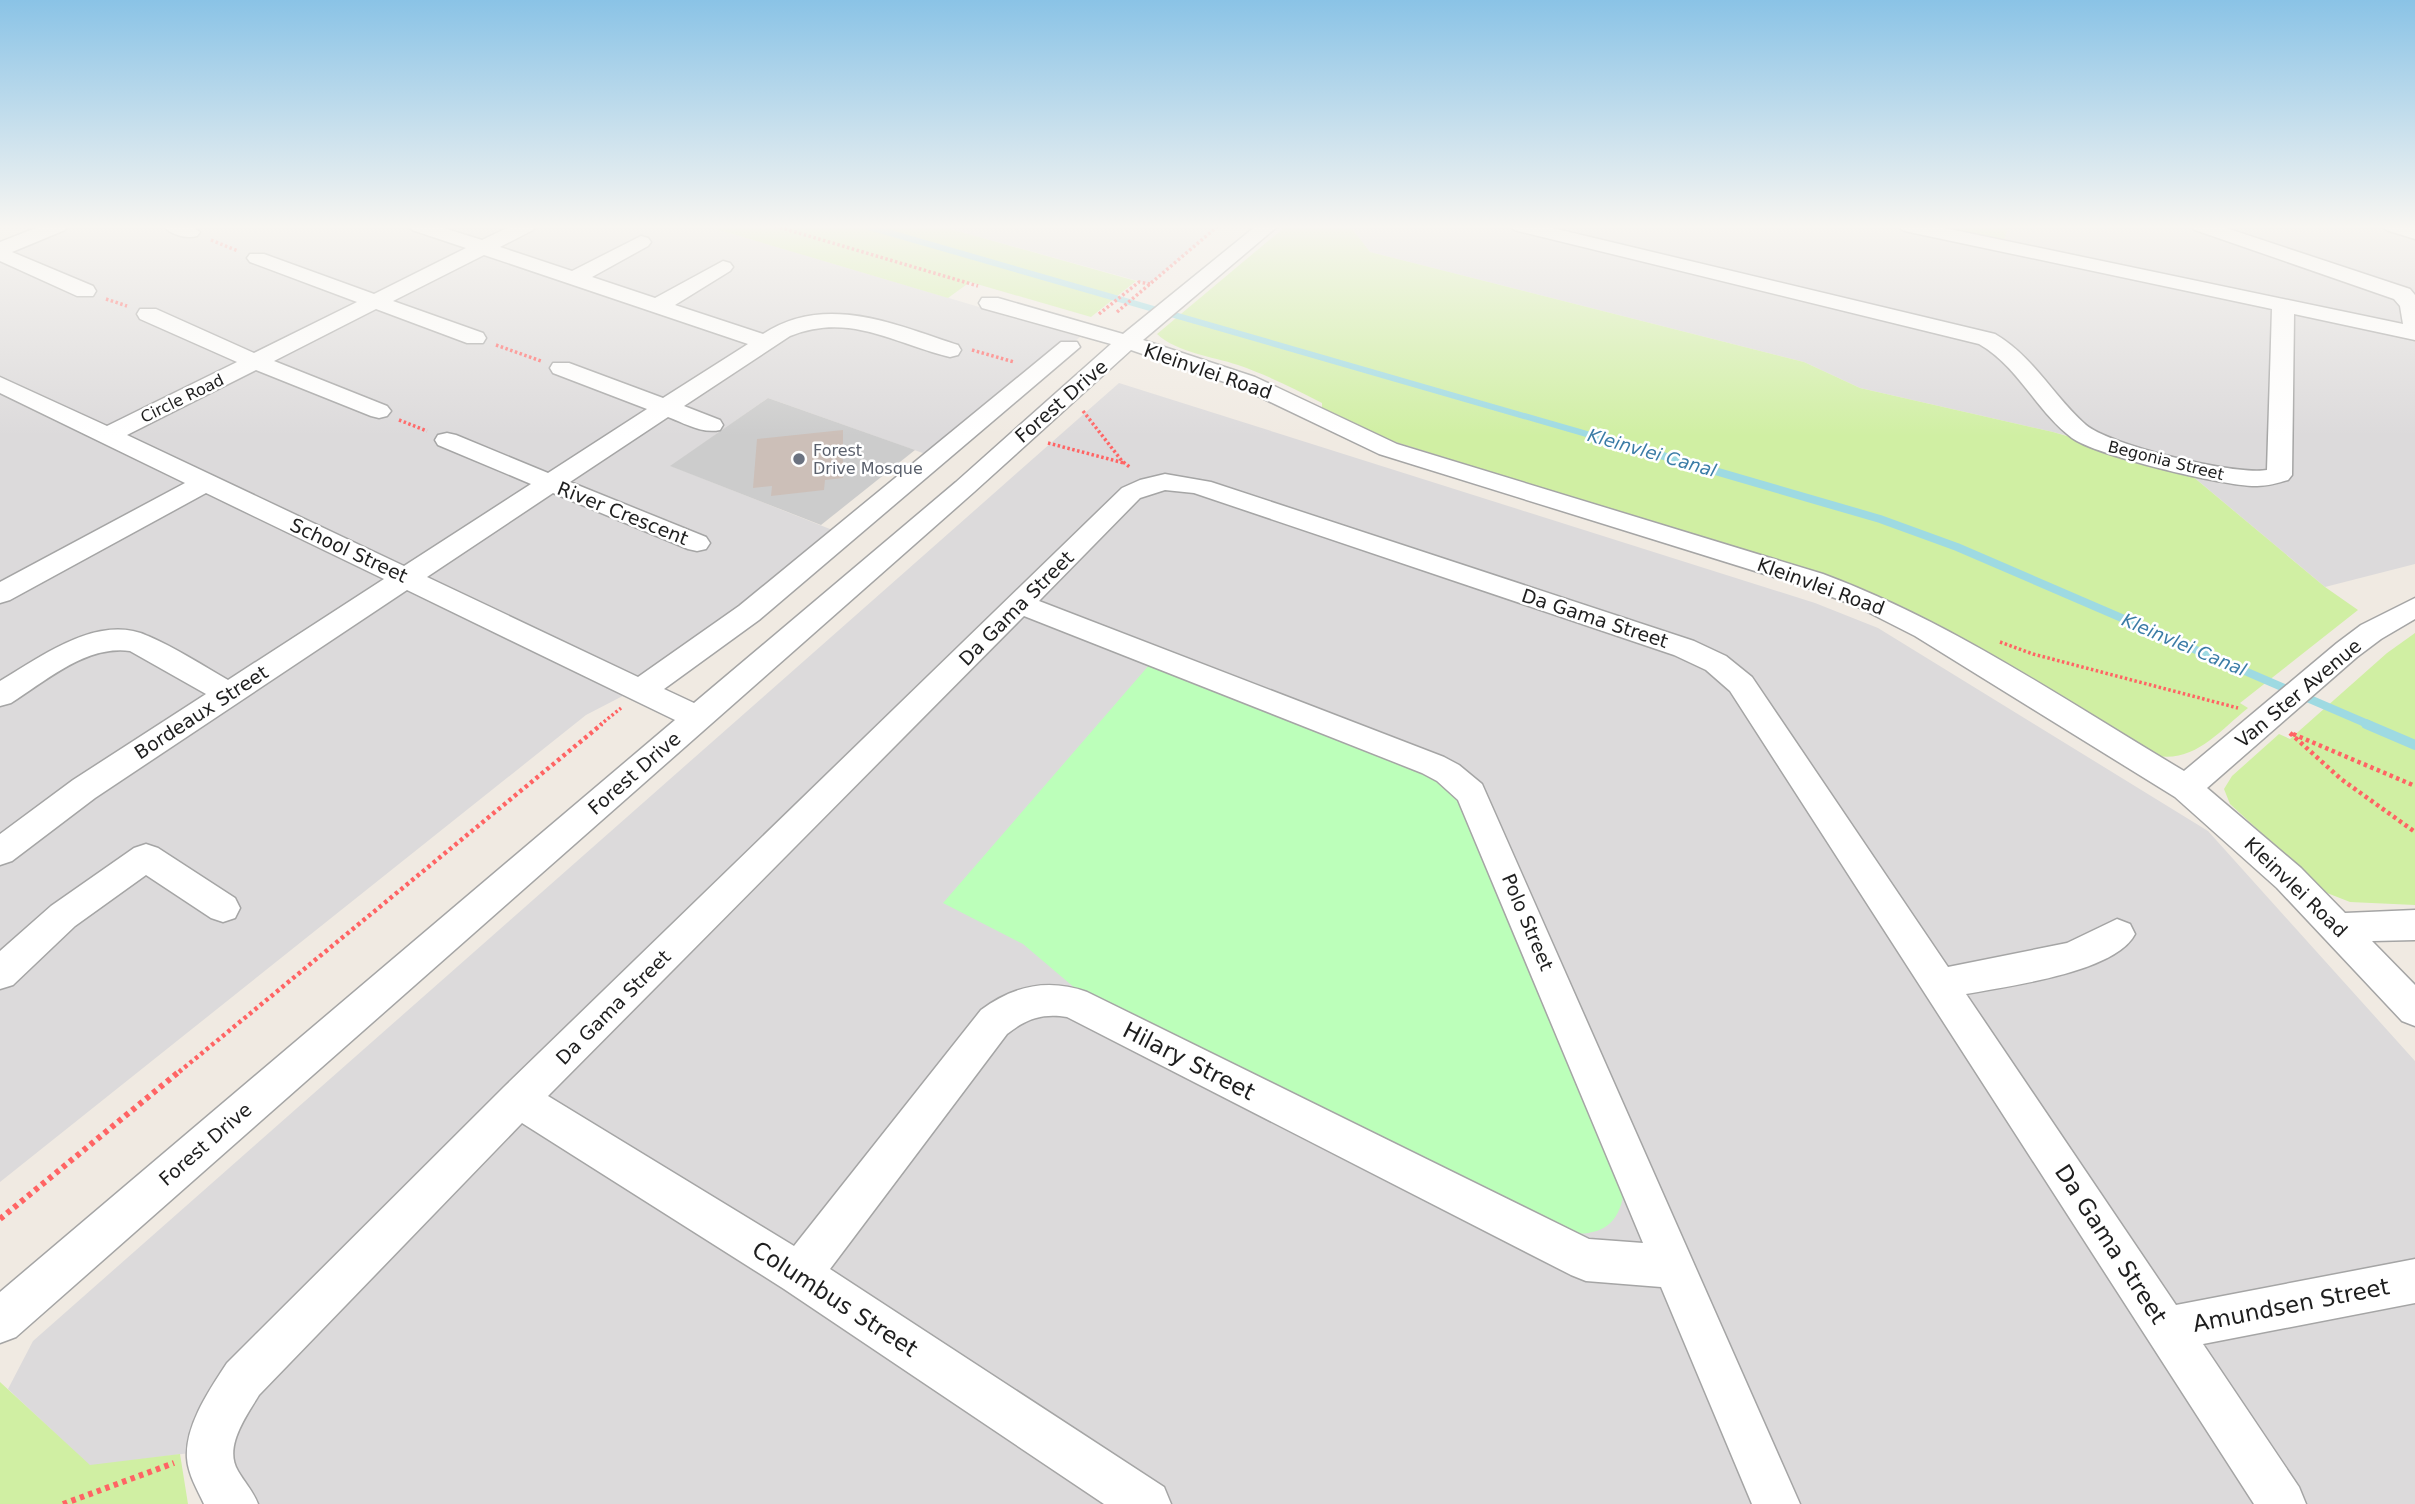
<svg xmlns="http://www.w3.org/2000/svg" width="2415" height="1504" viewBox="0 0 2415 1504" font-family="'DejaVu Sans',sans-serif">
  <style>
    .residential { fill: #dcdadb }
    .religious { fill: #ccc }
    .grass { fill: #d0efa3 }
    .park { fill: #bcffba }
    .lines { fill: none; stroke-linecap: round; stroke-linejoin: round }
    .stream-far2 { stroke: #9edae2; stroke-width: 6 }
    .stream-far1 { stroke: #9edae2; stroke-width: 8 }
    .stream { stroke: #9edae2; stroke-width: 10 }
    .building { fill: #ccbfb8 }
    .minor-casing { stroke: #a5a5a5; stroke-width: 3 }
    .path-far2 { stroke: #ff6464; stroke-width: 3.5; stroke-dasharray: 2.5 2.5; stroke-linecap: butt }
    .path-far1 { stroke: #ff6464; stroke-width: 4.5; stroke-dasharray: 3.5 3.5; stroke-linecap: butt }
    .path { stroke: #ff6464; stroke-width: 6; stroke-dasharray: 4.5 4.5; stroke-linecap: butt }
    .minor { fill: #fff; fill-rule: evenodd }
    .worship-dot { fill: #6b7280; stroke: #fff; stroke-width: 2.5 }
    .labels { text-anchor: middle; stroke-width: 5; stroke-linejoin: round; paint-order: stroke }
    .far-street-label { font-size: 16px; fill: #1e1e1e; stroke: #fff }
    .far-worship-label { font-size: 16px; fill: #5b616d; stroke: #fff; text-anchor: start }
    .far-water-label { font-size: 18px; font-style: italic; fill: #3b7ca6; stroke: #fff }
    .street-label { font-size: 19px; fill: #1e1e1e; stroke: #fff }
    .near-street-label { font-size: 23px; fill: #1e1e1e; stroke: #fff }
  </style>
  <rect width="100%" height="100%" fill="#f0eae2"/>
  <!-- residential -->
  <path class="residential" d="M58,226H706L1080,337L934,457L768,398L671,466L840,533L640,687L586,715L0,1182V249Z
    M940,226H1220L1149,284Z
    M1350,226H2415V564L2325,587L2178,464L2053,432L1860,388L1804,362L1370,252Z
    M1119,383L1815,603L1878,628L2208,831L2415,1061V1504H226L205,1451L90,1466L8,1389L33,1341Z"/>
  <!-- religious -->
  <path class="religious" d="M768,398L915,450L821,525L670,466Z"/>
  <!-- grass -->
  <path class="grass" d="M706,226H940L1136,281L1091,317L970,282L948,298Z
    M1286,226H1350L1370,252L1804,362L1860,388L2053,432L2185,470L2325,587L2358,610L2240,703L2248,708C2219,731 2196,762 2157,756L1938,625L1863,589L1386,439L1322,409V403C1295,389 1267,375 1238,365C1211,356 1178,353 1157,334Z
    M1927,226H2009L2003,242Z
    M2415,633V905L2350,902L2327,893L2230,804L2224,789L2232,776L2279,734L2290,739L2387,653Z
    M0,1382L90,1465L180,1454L188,1504H0Z"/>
  <!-- park -->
  <path class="park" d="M1150,664L1433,775L1457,792L1624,1188C1621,1229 1595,1239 1558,1231L1076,989L1023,944L943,903Z"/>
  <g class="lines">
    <!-- stream-far2 -->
    <path class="stream-far2" d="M866,226L1635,448"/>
    <!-- stream-far1 -->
    <path class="stream-far1" d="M1629,446L1880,519L1957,547L2370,725"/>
    <!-- stream -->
    <path class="stream" d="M2366,724L2415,745"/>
  </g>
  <!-- building -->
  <path class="building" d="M843,430V478L825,480L824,490L771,496L772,486L753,488L757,439Z"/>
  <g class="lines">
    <!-- minor casing -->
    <g class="minor-casing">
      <path id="minor" d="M41,226H68L65,230L12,252L93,286L96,291L93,296H77L0,261V242Z
        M164,226H191L200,232L197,236C187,239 170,235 164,226Z
        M409,226H437L482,240L511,226H536L533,230L500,247L572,271L641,236L648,238L651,242L648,246L592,277L655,298L723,261L730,263L733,267L730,271L675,305L763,334C825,293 894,324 958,345L961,350L958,355L950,357C893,343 849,312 790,336L684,406L720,420L723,425L720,430C702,434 684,423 668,417L570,482L706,537L710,543L706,549L697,551L688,549L553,493L427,577L638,677L739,606L1061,342H1077L1080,347L759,620L664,689L694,703L956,482L1111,344L982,308L979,303L982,298H998L1123,334L1256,226H1278L1143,340L1255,377L1397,444L1823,574C1952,622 2066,701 2184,771L2337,643L2361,625L2415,598V619L2381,639L2357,657L2207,788L2301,868L2345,913L2415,910V940L2372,941L2415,985V1026L2402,1021L2277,888L2175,797L1915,636L1856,606L1803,586L1379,454L1239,387L1131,350L974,492L16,1337L0,1343V1292L675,720L407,590L95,798L12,861L0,865V834L73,780L206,694L130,651C86,645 46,681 11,703L0,706V681C41,657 98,613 148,636C176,648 202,665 228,680L384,579L206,493L10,600L0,603V582L185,483L0,393V377L107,426L237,362L140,319L137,314L140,309H156L254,353L357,302L250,262L247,258L250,254H264L374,294L466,248L412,230ZM484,255L748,344L663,398L569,363H553L550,368L553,373L647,409L548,473L456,435L447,433L438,435L435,440L438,445L531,484L404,566L127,435L256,370L371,416L379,418L387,416L391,411L387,406L274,361L376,309L467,343H483L486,338L483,333L393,301Z
        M1511,226H1544L1995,334C2034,357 2053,396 2086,425C2109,445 2236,476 2267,470L2272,309L1909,232L1902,230L1899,226H1935L2403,324L2400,306L2394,299L2195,230L2192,226H2220L2410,289L2415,295V340L2294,314L2292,475L2288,480C2278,483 2267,486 2257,486C2226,487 2095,455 2072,438C2036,411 2019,367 1979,344L1514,230Z
        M2383,226L2415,227V239L2386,230Z
        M1165,474L1211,482L1694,641L1726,656L1752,677L1948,967L2067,943L2117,919L2130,924L2135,934C2115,973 2007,986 1966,994L2176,1305L2415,1259V1303L2203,1344L2299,1487L2306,1504H2254L1730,691L1706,670L1674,655L1194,493L1165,490L1140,498L1039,601L1444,757L1459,765L1482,784L1800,1504H1752L1661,1287L1586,1281L1571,1275L1067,1017C1042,1013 1026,1019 1007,1034L830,1269L1164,1487L1171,1504H1104L784,1289L522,1123L259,1395C247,1415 223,1447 238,1471C245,1483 253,1491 258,1504H204C197,1489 188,1474 187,1458C185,1425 210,1389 227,1363L505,1086L1122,488L1140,480ZM1024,616L1422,773L1437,781L1458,800L1643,1243L1589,1239L1087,992C1048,978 1013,986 981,1010L794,1246L548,1096Z
        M146,844L158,848L235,898L240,908L235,918L223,922L211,918L146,875L75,926L13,985L0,989V951L51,906L134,848Z"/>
    </g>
    <!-- path-far2 -->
    <path class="path-far2" d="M775,226L978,286
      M211,240L238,251
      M106,299L127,306
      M1117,312L1218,226
      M1099,314L1139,282L1150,284
      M496,345L541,361
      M972,350L1014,362
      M1083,411L1122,461L1131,468
      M399,420L427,431
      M1048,443L1124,463
      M2000,642L2033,654L2238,708
      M600,725L621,708"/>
    <!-- path-far1 -->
    <path class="path-far1" d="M2290,733L2341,779L2415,832
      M2293,734L2415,786
      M179,1072L602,724"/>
    <!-- path -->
    <path class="path" d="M0,1219L181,1070
      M63,1504L174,1463"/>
    <!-- minor -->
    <use href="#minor" class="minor"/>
  </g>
  <!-- sky -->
  <linearGradient id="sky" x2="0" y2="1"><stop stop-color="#8ac3e6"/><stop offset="0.52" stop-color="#f8f6f2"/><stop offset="1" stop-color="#f8f6f2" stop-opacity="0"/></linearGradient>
  <rect width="2415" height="436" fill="url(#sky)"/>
  <!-- markers -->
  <circle class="worship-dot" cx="799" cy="459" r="7"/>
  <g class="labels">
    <!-- far-street labels -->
    <g class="far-street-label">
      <text transform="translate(182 398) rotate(-26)" y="6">Circle Road</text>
      <text transform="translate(2166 460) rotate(14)" y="6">Begonia Street</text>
    </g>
    <!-- far-worship labels -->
    <g class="far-worship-label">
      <text x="813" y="456">Forest<tspan x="813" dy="18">Drive Mosque</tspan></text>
    </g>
    <!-- far-water labels -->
    <g class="far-water-label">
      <text transform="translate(1652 453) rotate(16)" y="6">Kleinvlei Canal</text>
      <text transform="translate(2184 645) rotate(23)" y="6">Kleinvlei Canal</text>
    </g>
    <!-- street labels -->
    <g class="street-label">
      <text transform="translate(1208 371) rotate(19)" y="7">Kleinvlei Road</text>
      <text transform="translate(1061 401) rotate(-41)" y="7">Forest Drive</text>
      <text transform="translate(623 513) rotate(22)" y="7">River Crescent</text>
      <text transform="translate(349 550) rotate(25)" y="7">School Street</text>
      <text transform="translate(1821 586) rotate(20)" y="7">Kleinvlei Road</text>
      <text transform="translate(1016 608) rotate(-45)" y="7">Da Gama Street</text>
      <text transform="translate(1595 618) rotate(18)" y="7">Da Gama Street</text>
      <text transform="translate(2298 693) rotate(-40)" y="7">Van Ster Avenue</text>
      <text transform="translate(201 712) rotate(-33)" y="7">Bordeaux Street</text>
      <text transform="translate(634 773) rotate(-41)" y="7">Forest Drive</text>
      <text transform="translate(2296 887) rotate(44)" y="7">Kleinvlei Road</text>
      <text transform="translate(1528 922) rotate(67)" y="7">Polo Street</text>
      <text transform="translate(613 1007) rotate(-45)" y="7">Da Gama Street</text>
      <text transform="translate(205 1144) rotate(-41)" y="7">Forest Drive</text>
    </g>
    <!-- near-street labels -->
    <g class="near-street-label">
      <text transform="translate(1189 1061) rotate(27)" y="8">Hilary Street</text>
      <text transform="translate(2111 1244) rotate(57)" y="8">Da Gama Street</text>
      <text transform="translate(835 1299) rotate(33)" y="8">Columbus Street</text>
      <text transform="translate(2291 1305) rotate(-11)" y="8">Amundsen Street</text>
    </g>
  </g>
</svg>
